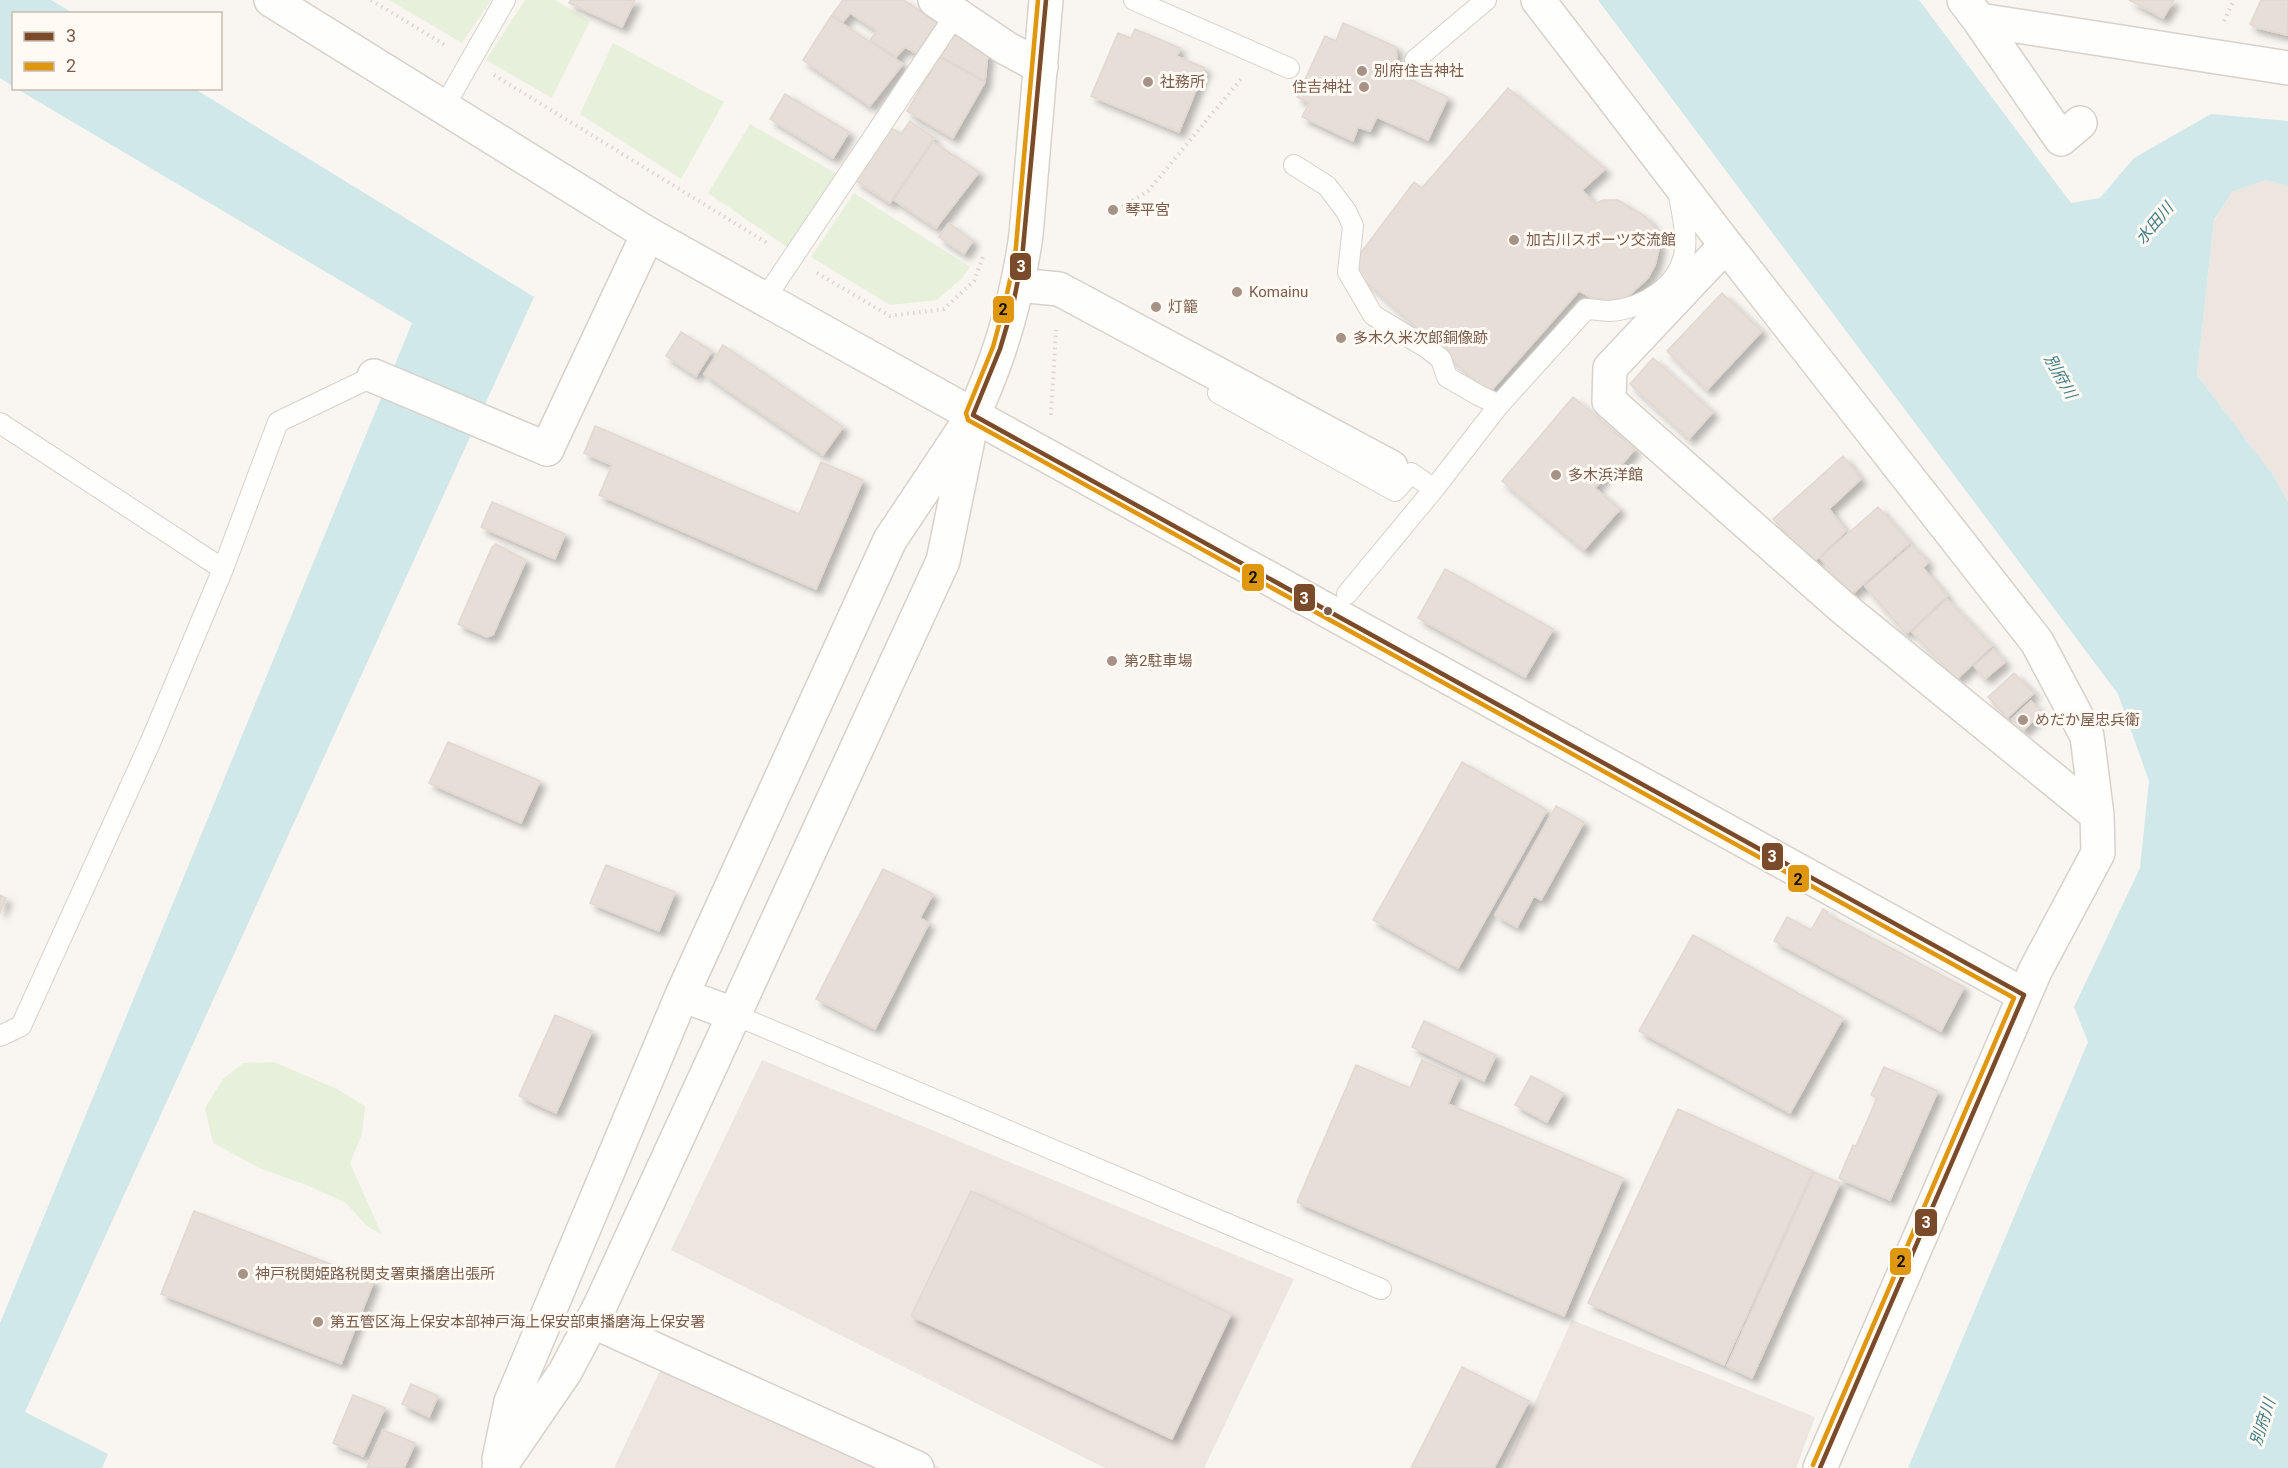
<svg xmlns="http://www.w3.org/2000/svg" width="2288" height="1468" viewBox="0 0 2288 1468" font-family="Roboto,'Noto Sans JP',sans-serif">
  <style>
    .industrial { fill: #ede5e0 }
    .green { fill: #e7f0db }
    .water { fill: #d0e8ea }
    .building { fill: #e6ded7; stroke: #e2d8d2; stroke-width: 1.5; filter: url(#shadow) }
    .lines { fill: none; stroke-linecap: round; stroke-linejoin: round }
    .service-casing { stroke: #d7d1cb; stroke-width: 22 }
    .minor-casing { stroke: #d7d1cb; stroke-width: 36 }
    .tertiary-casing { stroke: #d7d1cb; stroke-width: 36 }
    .secondary-casing { stroke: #d9d2cb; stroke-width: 36 }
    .path { stroke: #dcd5d0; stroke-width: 4; stroke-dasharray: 1.5 4.5; stroke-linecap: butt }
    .service { stroke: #fefefd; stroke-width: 20 }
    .minor { stroke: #fefefd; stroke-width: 33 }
    .tertiary { stroke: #fefefd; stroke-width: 33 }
    .secondary { stroke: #fefefd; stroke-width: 33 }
    .bus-1-casing { stroke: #fffaf3; stroke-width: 9 }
    .bus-2-casing { stroke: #fffaf3; stroke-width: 9 }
    .bus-1 { stroke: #7a4b2a; stroke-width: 4.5 }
    .bus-2 { stroke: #de970f; stroke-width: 4.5 }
    .poi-dot { fill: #a69286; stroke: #fffaf3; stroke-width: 2 }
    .bus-dot { fill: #7a5c4d; stroke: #fffaf3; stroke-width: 2 }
    .labels { text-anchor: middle; stroke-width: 6; stroke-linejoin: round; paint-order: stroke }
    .poi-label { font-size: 15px; fill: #7a5c4d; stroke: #fffaf3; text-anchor: start }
    .water-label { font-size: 16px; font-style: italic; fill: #437c86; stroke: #fffaf3 }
    .line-badge { stroke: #fffaf3; stroke-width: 2 }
    .badge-label { font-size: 16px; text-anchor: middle; font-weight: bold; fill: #fff }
    .pale-badge-label { font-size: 16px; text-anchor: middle; font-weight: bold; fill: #111 }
  </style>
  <defs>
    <filter id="shadow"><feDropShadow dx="5.5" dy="5.5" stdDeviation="3" flood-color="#0004"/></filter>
  </defs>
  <rect width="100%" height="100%" fill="#f9f5f0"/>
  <!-- industrial -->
  <path class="industrial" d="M2266,180L2288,186V502L2273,475L2197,375L2214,221L2232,192Z
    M762,1060L1294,1279L1204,1468H1105L671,1250Z
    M1572,1320L1815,1417L1796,1468H1505Z
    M674,1341L941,1468H614Z"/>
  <!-- green -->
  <path class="green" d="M389,0H491L462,43Z
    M525,0H555L590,21L552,98L486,60Z
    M613,43L724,102L681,179L580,114Z
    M750,124L839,175L790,249L708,193Z
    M854,193L970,267L962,278L937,300L890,305L811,257Z
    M274,1062L337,1089L365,1106L362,1134L350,1163L382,1235L367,1226L346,1203L309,1186L259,1168L213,1143L205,1108L223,1079L243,1063Z"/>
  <!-- water -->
  <path class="water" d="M0,0H51L73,13L14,14L13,86L0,78Z
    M1598,0H1919L2071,203L2100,198L2134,158L2211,114L2288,121V186L2266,180L2232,192L2214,220L2197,375L2273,475L2288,502V1468H1908L2088,1042L2074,1007L2140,868L2149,781L2118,694Z
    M17,89H195L534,297L25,1412L108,1454L102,1468H0V1323L412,323Z"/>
  <!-- building -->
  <path class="building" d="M571,0H635L622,27L569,3Z
    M843,0H904L937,23L916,53L905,47L896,57L870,40L877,31L850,13L843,22L832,15Z
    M2129,0H2174L2163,18Z
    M2261,0H2288L2287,35L2254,27L2250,24Z
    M831,16L903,64L870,106L803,60Z
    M1343,23L1396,47L1397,66L1410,70L1404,77L1448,97L1428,140L1377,117L1370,131L1358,127L1353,141L1302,117L1309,103L1297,97L1325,36L1336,41Z
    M1135,29L1180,48L1177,56L1205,68L1179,132L1091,96L1118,33L1131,38Z
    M954,31L988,53L985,81L938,55Z
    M939,57L985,82L953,138L907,111Z
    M1508,88L1605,169L1582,190L1595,204L1603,200H1618L1646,217L1657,231L1659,249L1655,265L1648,278L1626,298L1609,300L1593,298L1579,291L1489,393L1350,267L1414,182L1422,188Z
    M785,94L849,132L833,158L770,119Z
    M910,121L934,138L890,203L855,180L890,127L901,134Z
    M933,142L979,172L936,228L894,200Z
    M949,223L973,241L964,254L939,237Z
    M1722,293L1762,331L1707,390L1667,351Z
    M681,332L712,351L696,376L666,356Z
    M723,345L843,427L823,455L704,374Z
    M1653,358L1713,412L1689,439L1630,384Z
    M1573,397L1635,449L1618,469L1614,465L1595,488L1620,509L1584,550L1502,481Z
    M595,426L799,514L821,462L863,480L816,589L599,495L612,465L584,453Z
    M1843,456L1861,479L1829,509L1846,531L1813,563L1773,519Z
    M492,502L565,534L555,559L481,527Z
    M1878,507L1910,543L1851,595L1820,558Z
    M496,544L526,560L493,635L487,637L458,624L492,547Z
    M1912,545L1928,562L1923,568L1947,596L1910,631L1905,633L1865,586Z
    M1445,569L1553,629L1525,677L1418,618Z
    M1947,599L1992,646L1957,679L1912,632Z
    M1993,649L2005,662L1985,679L1974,666Z
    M2014,673L2034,693L2007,718L1988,697Z
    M2031,701L2042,712L2023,731L2012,719Z
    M448,742L540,781L521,823L429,783Z
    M1462,762L1547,810L1458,968L1373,920Z
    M1556,806L1584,822L1541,900L1534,896L1517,927L1495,915Z
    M606,865L675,892L659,931L590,903Z
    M883,869L933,894L920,918L929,923L875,1029L816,999Z
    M0,895L6,898L0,913Z
    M1823,909L1828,912L1827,914L1964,987L1941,1031L1774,941L1787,917L1811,930Z
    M1693,935L1843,1018L1790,1113L1639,1031Z
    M555,1015L592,1031L556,1113L519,1096Z
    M1424,1021L1496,1055L1484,1081L1412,1047Z
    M1422,1060L1460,1077L1448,1104L1623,1178L1564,1316L1297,1202L1356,1065L1410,1088Z
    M1884,1067L1938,1091L1890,1200L1839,1178L1853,1145L1856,1146L1877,1098L1871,1095Z
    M1531,1076L1563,1093L1547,1122L1515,1105Z
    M1678,1109L1813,1171L1724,1365L1588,1303Z
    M1814,1172L1840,1183L1752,1378L1727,1366Z
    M971,1191L1231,1314L1172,1439L911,1316Z
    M194,1211L374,1281L341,1364L161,1294Z
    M1462,1367L1529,1401L1494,1468H1411Z
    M411,1384L438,1396L429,1417L402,1404Z
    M353,1395L385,1408L363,1456L333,1443Z
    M383,1430L415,1443L404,1468H367Z"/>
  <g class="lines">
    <!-- service casing -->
    <g class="service-casing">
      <path id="service" d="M1134,0L1289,68
        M1415,60L1486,0
        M444,107L505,0
        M1294,165L1327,186L1346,211L1353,226L1348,272L1373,315L1427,348L1441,359L1447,377L1478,395L1499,405
        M764,300L956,14
        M1218,393L1395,491L1411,473L1434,489
        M0,423L223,569L278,422L374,376
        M1347,594L1434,489L1499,405L1586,309C1593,309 1601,311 1609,311C1643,309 1681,286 1685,249C1687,230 1681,209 1678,190
        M733,1014L1381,1289
        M0,1036L21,1026L150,743L223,569"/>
    </g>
    <!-- minor casing -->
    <g class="minor-casing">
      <path id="minor" d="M935,0L1006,48L1041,67
        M1538,0L1726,245L2037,642L2087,736L2097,815L2098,853L2035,971L1820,1468
        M1964,0L1979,20L2288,68
        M1979,20L2061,139L2080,123
        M1726,245L1610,368L1609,401L1842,607L2097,815
        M1018,285L1059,289L1391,467
        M973,415L2024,995
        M547,449L648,234
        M592,1321L917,1468"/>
    </g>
    <!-- tertiary casing -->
    <g class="tertiary-casing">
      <path id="tertiary" d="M271,0L648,234L973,415
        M374,376L547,449
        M682,995L733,1014
        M499,1459L511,1402L682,995L890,540L964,429
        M499,1468L565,1372L600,1306L943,561L973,415"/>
    </g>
    <!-- secondary casing -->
    <g class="secondary-casing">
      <path id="secondary" d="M973,415C1001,356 1017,299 1026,235L1046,0"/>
    </g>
    <!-- path -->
    <path class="path" d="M371,0L445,45
      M2224,21L2234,0
      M494,75L767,243
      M1117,210L1148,191L1241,79
      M817,273L890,316L944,309L974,281L983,257
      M1051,415L1056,330"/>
    <!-- service -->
    <use href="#service" class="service"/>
    <!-- minor -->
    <use href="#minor" class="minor"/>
    <!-- tertiary -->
    <use href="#tertiary" class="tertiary"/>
    <!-- secondary -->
    <use href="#secondary" class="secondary"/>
    <!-- bus-1 casing -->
    <g class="bus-1-casing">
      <path id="bus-1" d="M1046,0L1022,259L1013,305L1000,349L973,415L2024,995L1820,1468"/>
    </g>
    <!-- bus-2 casing -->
    <g class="bus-2-casing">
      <path id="bus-2" d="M1038,0L1015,257L1005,303L993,347L966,413L968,420L2014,998L1813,1465"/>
    </g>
    <!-- bus-1 -->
    <use href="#bus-1" class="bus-1"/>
    <!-- bus-2 -->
    <use href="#bus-2" class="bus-2"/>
  </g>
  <!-- markers -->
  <g class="poi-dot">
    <circle cx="1362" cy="71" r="6"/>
    <circle cx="1148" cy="82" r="6"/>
    <circle cx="1364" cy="87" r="6"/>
    <circle cx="1113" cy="210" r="6"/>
    <circle cx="1514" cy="240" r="6"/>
    <circle cx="1237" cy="292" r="6"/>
    <circle cx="1156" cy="307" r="6"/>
    <circle cx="1341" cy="338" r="6"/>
    <circle cx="1556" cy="475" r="6"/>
    <circle cx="1112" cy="661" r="6"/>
    <circle cx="2023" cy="720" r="6"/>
    <circle cx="243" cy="1274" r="6"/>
    <circle cx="318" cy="1322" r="6"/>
  </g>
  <circle class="bus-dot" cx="1328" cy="611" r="5"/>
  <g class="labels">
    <!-- poi labels -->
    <g class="poi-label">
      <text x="1374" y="76">別府住吉神社</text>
      <text x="1160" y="87">社務所</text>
      <text x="1352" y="92" text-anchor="end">住吉神社</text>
      <text x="1125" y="215">琴平宮</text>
      <text x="1526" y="245">加古川スポーツ交流館</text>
      <text x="1249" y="297">Komainu</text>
      <text x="1168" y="312">灯籠</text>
      <text x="1353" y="343">多木久米次郎銅像跡</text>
      <text x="1568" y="480">多木浜洋館</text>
      <text x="1124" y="666">第2駐車場</text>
      <text x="2035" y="725">めだか屋忠兵衛</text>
      <text x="255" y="1279">神戸税関姫路税関支署東播磨出張所</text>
      <text x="330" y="1327">第五管区海上保安本部神戸海上保安部東播磨海上保安署</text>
    </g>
    <!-- water labels -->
    <g class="water-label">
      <text transform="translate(2154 223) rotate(-50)" y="6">水田川</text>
      <text transform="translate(2061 376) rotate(61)" y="6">別府川</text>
      <text transform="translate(2262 1422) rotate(-72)" y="6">別府川</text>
    </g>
  </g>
  <g class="line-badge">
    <rect x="1009" y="252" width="23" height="29" rx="6" fill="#7a4b2a"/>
    <rect x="992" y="295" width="23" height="29" rx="6" fill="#de970f"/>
    <rect x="1241" y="563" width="24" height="29" rx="6" fill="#de970f"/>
    <rect x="1293" y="583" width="23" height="29" rx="6" fill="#7a4b2a"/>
    <rect x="1761" y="842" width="23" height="29" rx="6" fill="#7a4b2a"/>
    <rect x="1787" y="864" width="23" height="29" rx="6" fill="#de970f"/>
    <rect x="1914" y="1208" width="24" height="29" rx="6" fill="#7a4b2a"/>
    <rect x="1889" y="1247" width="23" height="29" rx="6" fill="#de970f"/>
  </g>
  <g class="badge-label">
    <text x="1021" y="272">3</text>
    <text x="1304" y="604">3</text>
    <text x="1772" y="862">3</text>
    <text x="1926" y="1228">3</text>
  </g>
  <g class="pale-badge-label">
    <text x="1003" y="315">2</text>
    <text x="1253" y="583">2</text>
    <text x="1798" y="885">2</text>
    <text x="1901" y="1267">2</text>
  </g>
  <!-- legend -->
  <rect x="12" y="12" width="210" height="78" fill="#fffaf3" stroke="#cabbb1" stroke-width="1.5"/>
  <rect x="24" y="32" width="30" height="9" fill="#7a4b2a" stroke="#cabbb1" stroke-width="1.5"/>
  <text x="66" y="42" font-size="18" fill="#7a5c4d">3</text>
  <rect x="24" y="62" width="30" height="9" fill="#de970f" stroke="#cabbb1" stroke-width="1.5"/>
  <text x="66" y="72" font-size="18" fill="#7a5c4d">2</text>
</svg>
